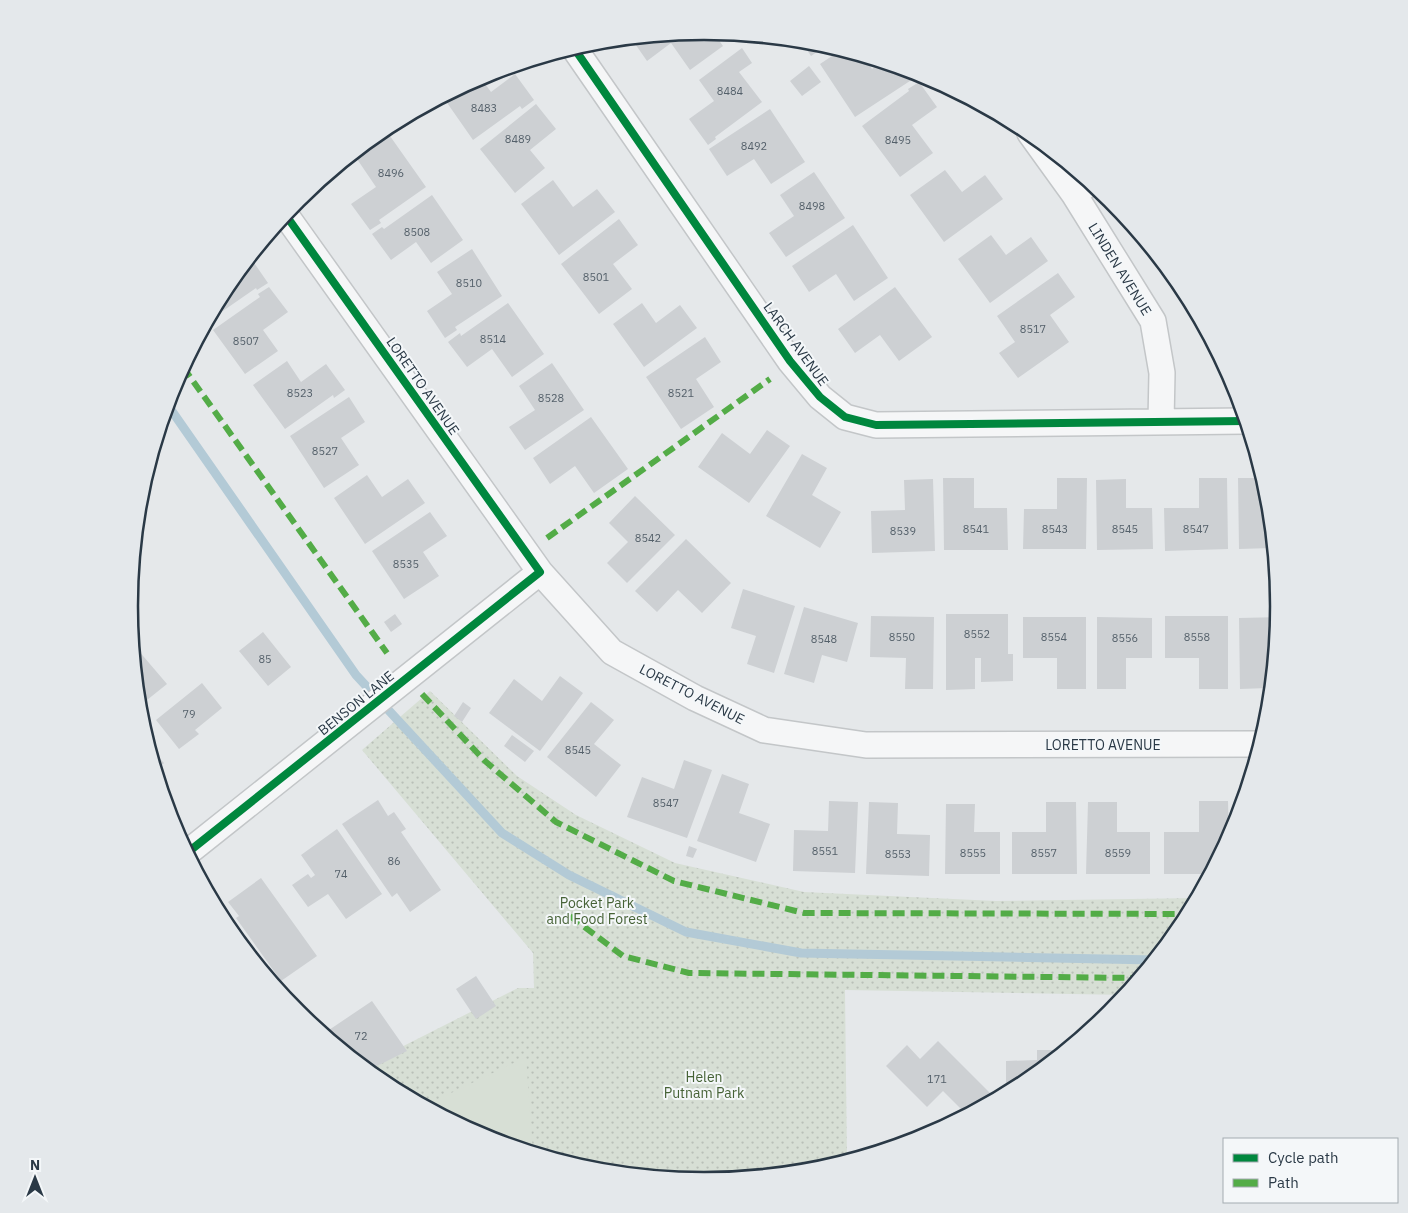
<svg xmlns="http://www.w3.org/2000/svg" width="1408" height="1213" viewBox="0 0 1408 1213" font-family="'IBM Plex Sans',sans-serif">
  <style>
    .park { fill: url(#park-dots) }
    .garden { fill: #d7dfd5 }
    .lines { fill: none; stroke-linecap: round; stroke-linejoin: round }
    .stream { stroke: #b3cad6; stroke-width: 9 }
    .building { fill: #cdd0d3 }
    .minor-casing { stroke: #c3c6c8; stroke-width: 28 }
    .minor { stroke: #f5f6f7; stroke-width: 25 }
    .quiet { stroke: #53ac47; stroke-width: 6; stroke-dasharray: 12 6; stroke-linecap: butt }
    .cycleway-casing { stroke: #f4f7f9; stroke-width: 11 }
    .cycleway { stroke: #00873e; stroke-width: 8 }
    .labels { text-anchor: middle; stroke-width: 4; stroke-linejoin: round; paint-order: stroke }
    .number-label { font-size: 11px; fill: #54606a }
    .street-label { font-size: 14px; fill: #2a3946; stroke: #f4f7f9 }
    .park-label { font-size: 14px; fill: #466236; stroke: #f4f7f9 }
    .rim { fill: none; stroke: #2a3946; stroke-width: 2.5 }
  </style>
  <defs>
    <pattern id="park-dots" width="8" height="8" patternUnits="userSpaceOnUse" patternTransform="scale(1.25)"><rect width="8" height="8" fill="#d7dfd5"/><path d="M2 2h.1M6 6h.1" fill="none" stroke="#b9c0b8" stroke-width="1.8" stroke-linecap="round"/></pattern>
  </defs>
  <rect width="100%" height="100%" fill="#e5e8ea"/>
  <!-- park -->
  <path class="park" d="M430,691L517,776L576,815L675,863L804,892L996,901L1197,898L1182,926L1126,995L845,990L847,1161L816,1171L704,1182L591,1171L484,1138L384,1085L362,1067L518,988H534L533,953L362,750Z"/>
  <!-- garden -->
  <path class="garden" d="M526,1057L533,1153L484,1138L424,1106Z"/>
  <g class="lines">
    <!-- stream -->
    <path class="stream" d="M167,404L356,675L502,833L569,875L686,932L801,953L1155,960"/>
  </g>
  <!-- building -->
  <path class="building" d="M704,31L713,32L723,46L690,70L671,43L647,61L631,38Z
    M801,41L817,42L827,45L811,56Z
    M742,48L752,63L739,72L762,102L715,137L716,139L708,145L689,119L714,101L699,80Z
    M841,50L864,57L872,69L882,62L912,71L916,77L855,117L820,64Z
    M809,66L821,82L802,96L790,81Z
    M515,74L534,100L522,109L520,106L473,140L443,97L480,77L491,92Z
    M919,82L937,107L912,125L933,153L900,177L862,126L909,91L908,89Z
    M536,104L556,129L530,150L545,168L515,193L480,149Z
    M770,109L805,162L771,184L754,159L727,176L709,149Z
    M390,136L426,187L379,220L381,223L370,230L351,204L376,187L357,159Z
    M945,170L962,192L985,175L1003,199L944,242L910,195Z
    M814,172L845,218L786,257L769,233L794,216L780,195Z
    M553,180L573,207L597,189L615,212L559,255L521,204Z
    M432,195L463,240L431,263L416,242L391,260L372,234L382,227L384,229Z
    M619,219L638,245L613,264L632,289L599,314L561,264Z
    M853,225L888,278L854,301L836,274L809,292L792,266Z
    M991,235L1006,255L1031,237L1048,261L990,303L958,259Z
    M472,249L502,296L455,327L457,330L445,338L427,311L452,294L437,272Z
    M250,257L268,283L257,290L256,288L207,322L226,287Z
    M1058,273L1075,297L1050,315L1069,342L1018,378L999,353L1015,342L997,316Z
    M269,287L288,312L263,330L278,351L245,374L213,330L260,297L258,294Z
    M895,287L932,337L899,361L880,335L855,353L838,329Z
    M508,303L544,354L512,377L492,349L467,367L448,342L460,333L461,336Z
    M642,303L656,323L680,305L697,328L644,367L613,324Z
    M1198,317L1204,328L1199,330L1194,318Z
    M705,337L721,362L696,379L714,407L681,429L646,377Z
    M287,361L301,382L326,364L345,390L334,398L333,395L285,429L253,385Z
    M552,363L584,410L525,450L509,427L535,410L519,386Z
    M349,397L365,422L341,438L359,465L324,488L290,436Z
    M591,417L628,469L594,493L575,466L550,484L533,458Z
    M767,430L790,446L749,503L698,467L722,433L750,454Z
    M802,454L827,468L812,495L841,512L820,548L766,516Z
    M367,475L382,497L408,479L425,503L365,544L334,498Z
    M943,478H974V508H1007L1008,550H944Z
    M1057,478H1087L1086,549H1023L1024,509H1057Z
    M1199,478H1227L1228,549L1165,551L1164,508H1199Z
    M1238,478H1263L1268,495L1273,548L1239,549Z
    M933,479L935,551L872,553L871,511L905,510L904,480Z
    M1126,479V508H1152L1153,549L1097,550L1096,480Z
    M635,496L675,535L627,583L607,563L628,542L609,523Z
    M430,512L447,536L423,552L439,576L404,599L372,551Z
    M686,539L731,583L702,613L678,590L657,612L635,591Z
    M743,589L795,606L774,673L747,664L756,636L731,628Z
    M804,607L858,623L847,662L822,655L814,683L784,674Z
    M395,614L402,624L391,632L384,622Z
    M946,614H1008V654H1013V681L981,682V658H975V689L946,690Z
    M871,616L934,617L933,689H905L906,658L870,657Z
    M1165,616H1228V689H1199V658H1165Z
    M1023,617H1086V689H1057V658H1023Z
    M1097,617L1152,618V658H1126V689H1097Z
    M1278,617L1274,658H1268V688L1240,689L1239,618Z
    M263,632L291,667L268,686L239,651Z
    M132,643L167,684L142,704L138,698Z
    M560,676L583,693L540,751L489,713L514,679L542,701Z
    M202,683L222,708L195,730L199,734L179,749L156,720Z
    M463,702L471,708L462,722L454,716Z
    M591,702L614,720L594,744L621,765L596,797L547,757Z
    M512,735L534,751L525,762L504,746Z
    M148,746L164,763L156,771Z
    M684,760L712,770L687,838L627,817L642,777L674,789Z
    M722,774L749,784L739,813L770,824L756,862L697,841Z
    M378,800L388,816L394,812L406,829L401,832L441,890L410,912L397,893L392,897L342,824Z
    M829,801L858,802L855,873L793,871L794,830L828,831Z
    M1199,801H1228L1229,839L1210,874H1164V832H1199Z
    M869,802L898,803L897,834L930,835L929,876L866,874Z
    M1046,802H1076L1077,874H1012V832H1046Z
    M1088,802H1117V832H1150V874H1086Z
    M1239,802H1243L1239,815H1238Z
    M946,804H975L974,832H1000V874H945Z
    M337,829L382,894L346,919L328,894L308,907L292,885L308,874L311,878L315,875L301,855Z
    M689,846L697,849L693,858L686,856Z
    M261,878L317,956L281,981L236,918L239,916L228,902Z
    M476,976L496,1006L476,1019L456,989Z
    M372,1001L407,1051L367,1071L323,1034Z
    M938,1041L990,1093L967,1115L943,1091L927,1107L886,1066L907,1045L920,1059Z
    M1037,1050H1067L1023,1085L1006,1094V1061L1037,1060Z"/>
  <g class="lines">
    <!-- minor casing -->
    <g class="minor-casing">
      <path id="minor" d="M574,48L790,361L820,397L845,417L876,425L1246,421
        M1030,133L1074,194L1153,321L1162,373L1161,421
        M1074,194L1090,183
        M285,214L540,572L612,652L695,698L764,730L866,745L1260,744
        M187,853L540,572"/>
    </g>
    <!-- minor -->
    <use href="#minor" class="minor"/>
    <!-- quiet -->
    <path class="quiet" d="M183,367L387,653
      M547,538L770,379
      M422,694L485,761L556,822L674,881L804,913L1189,914
      M570,916L623,956L689,973L1140,978"/>
    <!-- cycleway casing -->
    <g class="cycleway-casing">
      <path id="cycleway" d="M574,48L790,361L820,397L845,417L876,425L1246,421
        M187,853L540,572L285,214"/>
    </g>
    <!-- cycleway -->
    <use href="#cycleway" class="cycleway"/>
  </g>
  <g class="labels">
    <!-- number labels -->
    <g class="number-label">
      <text x="730" y="95">8484</text>
      <text x="484" y="112">8483</text>
      <text x="518" y="143">8489</text>
      <text x="898" y="144">8495</text>
      <text x="754" y="150">8492</text>
      <text x="391" y="177">8496</text>
      <text x="812" y="210">8498</text>
      <text x="417" y="236">8508</text>
      <text x="596" y="281">8501</text>
      <text x="469" y="287">8510</text>
      <text x="1033" y="333">8517</text>
      <text x="493" y="343">8514</text>
      <text x="246" y="345">8507</text>
      <text x="300" y="397">8523</text>
      <text x="681" y="397">8521</text>
      <text x="551" y="402">8528</text>
      <text x="325" y="455">8527</text>
      <text x="976" y="533">8541</text>
      <text x="1055" y="533">8543</text>
      <text x="1125" y="533">8545</text>
      <text x="1196" y="533">8547</text>
      <text x="903" y="535">8539</text>
      <text x="648" y="542">8542</text>
      <text x="406" y="568">8535</text>
      <text x="977" y="638">8552</text>
      <text x="902" y="641">8550</text>
      <text x="1054" y="641">8554</text>
      <text x="1197" y="641">8558</text>
      <text x="1125" y="642">8556</text>
      <text x="824" y="643">8548</text>
      <text x="265" y="663">85</text>
      <text x="189" y="718">79</text>
      <text x="578" y="754">8545</text>
      <text x="666" y="807">8547</text>
      <text x="825" y="855">8551</text>
      <text x="973" y="857">8555</text>
      <text x="1044" y="857">8557</text>
      <text x="1118" y="857">8559</text>
      <text x="898" y="858">8553</text>
      <text x="394" y="865">86</text>
      <text x="341" y="878">74</text>
      <text x="361" y="1040">72</text>
      <text x="937" y="1083">171</text>
    </g>
    <!-- street labels -->
    <g class="street-label">
      <text transform="translate(1120 269) rotate(58)" y="5">LINDEN AVENUE</text>
      <text transform="translate(796 344) rotate(54)" y="5">LARCH AVENUE</text>
      <text transform="translate(423 386) rotate(55)" y="5">LORETTO AVENUE</text>
      <text transform="translate(692 694) rotate(27)" y="5">LORETTO AVENUE</text>
      <text transform="translate(356 703) rotate(-39)" y="5">BENSON LANE</text>
      <text x="1103" y="750">LORETTO AVENUE</text>
    </g>
    <!-- park labels -->
    <g class="park-label">
      <text x="597" y="908">Pocket Park<tspan x="597" dy="16">and Food Forest</tspan></text>
      <text x="704" y="1082">Helen<tspan x="704" dy="16">Putnam Park</tspan></text>
    </g>
  </g>
  <!-- crop -->
  <path d="M0 0H1408V1213H0ZM138 606a566 566 0 1 1 1132 0a566 566 0 1 1-1132 0Z" fill="#e4e8eb" fill-rule="evenodd"/>
  <path class="rim" d="M138 606a566 566 0 1 1 1132 0a566 566 0 1 1-1132 0Z"/>
  <!-- legend -->
  <rect x="1223" y="1138" width="175" height="65" fill="#f4f7f9" stroke="#a3abb1"/>
  <rect x="1233" y="1154" width="25" height="8" fill="#00873e" stroke="#a3abb1"/>
  <text x="1268" y="1163" font-size="15" fill="#2a3946">Cycle path</text>
  <rect x="1233" y="1179" width="25" height="8" fill="#53ac47" stroke="#a3abb1"/>
  <text x="1268" y="1188" font-size="15" fill="#2a3946">Path</text>
  <!-- north arrow -->
  <g transform="translate(35 1178)" stroke="#f4f7f9" stroke-width="4" paint-order="stroke">
  <path d="M0-4L9 19L0 12L-9 19Z" fill="#2a3946"/>
  <text y="-8" font-size="14" font-weight="bold" text-anchor="middle" fill="#2a3946">N</text>
  </g>
</svg>
